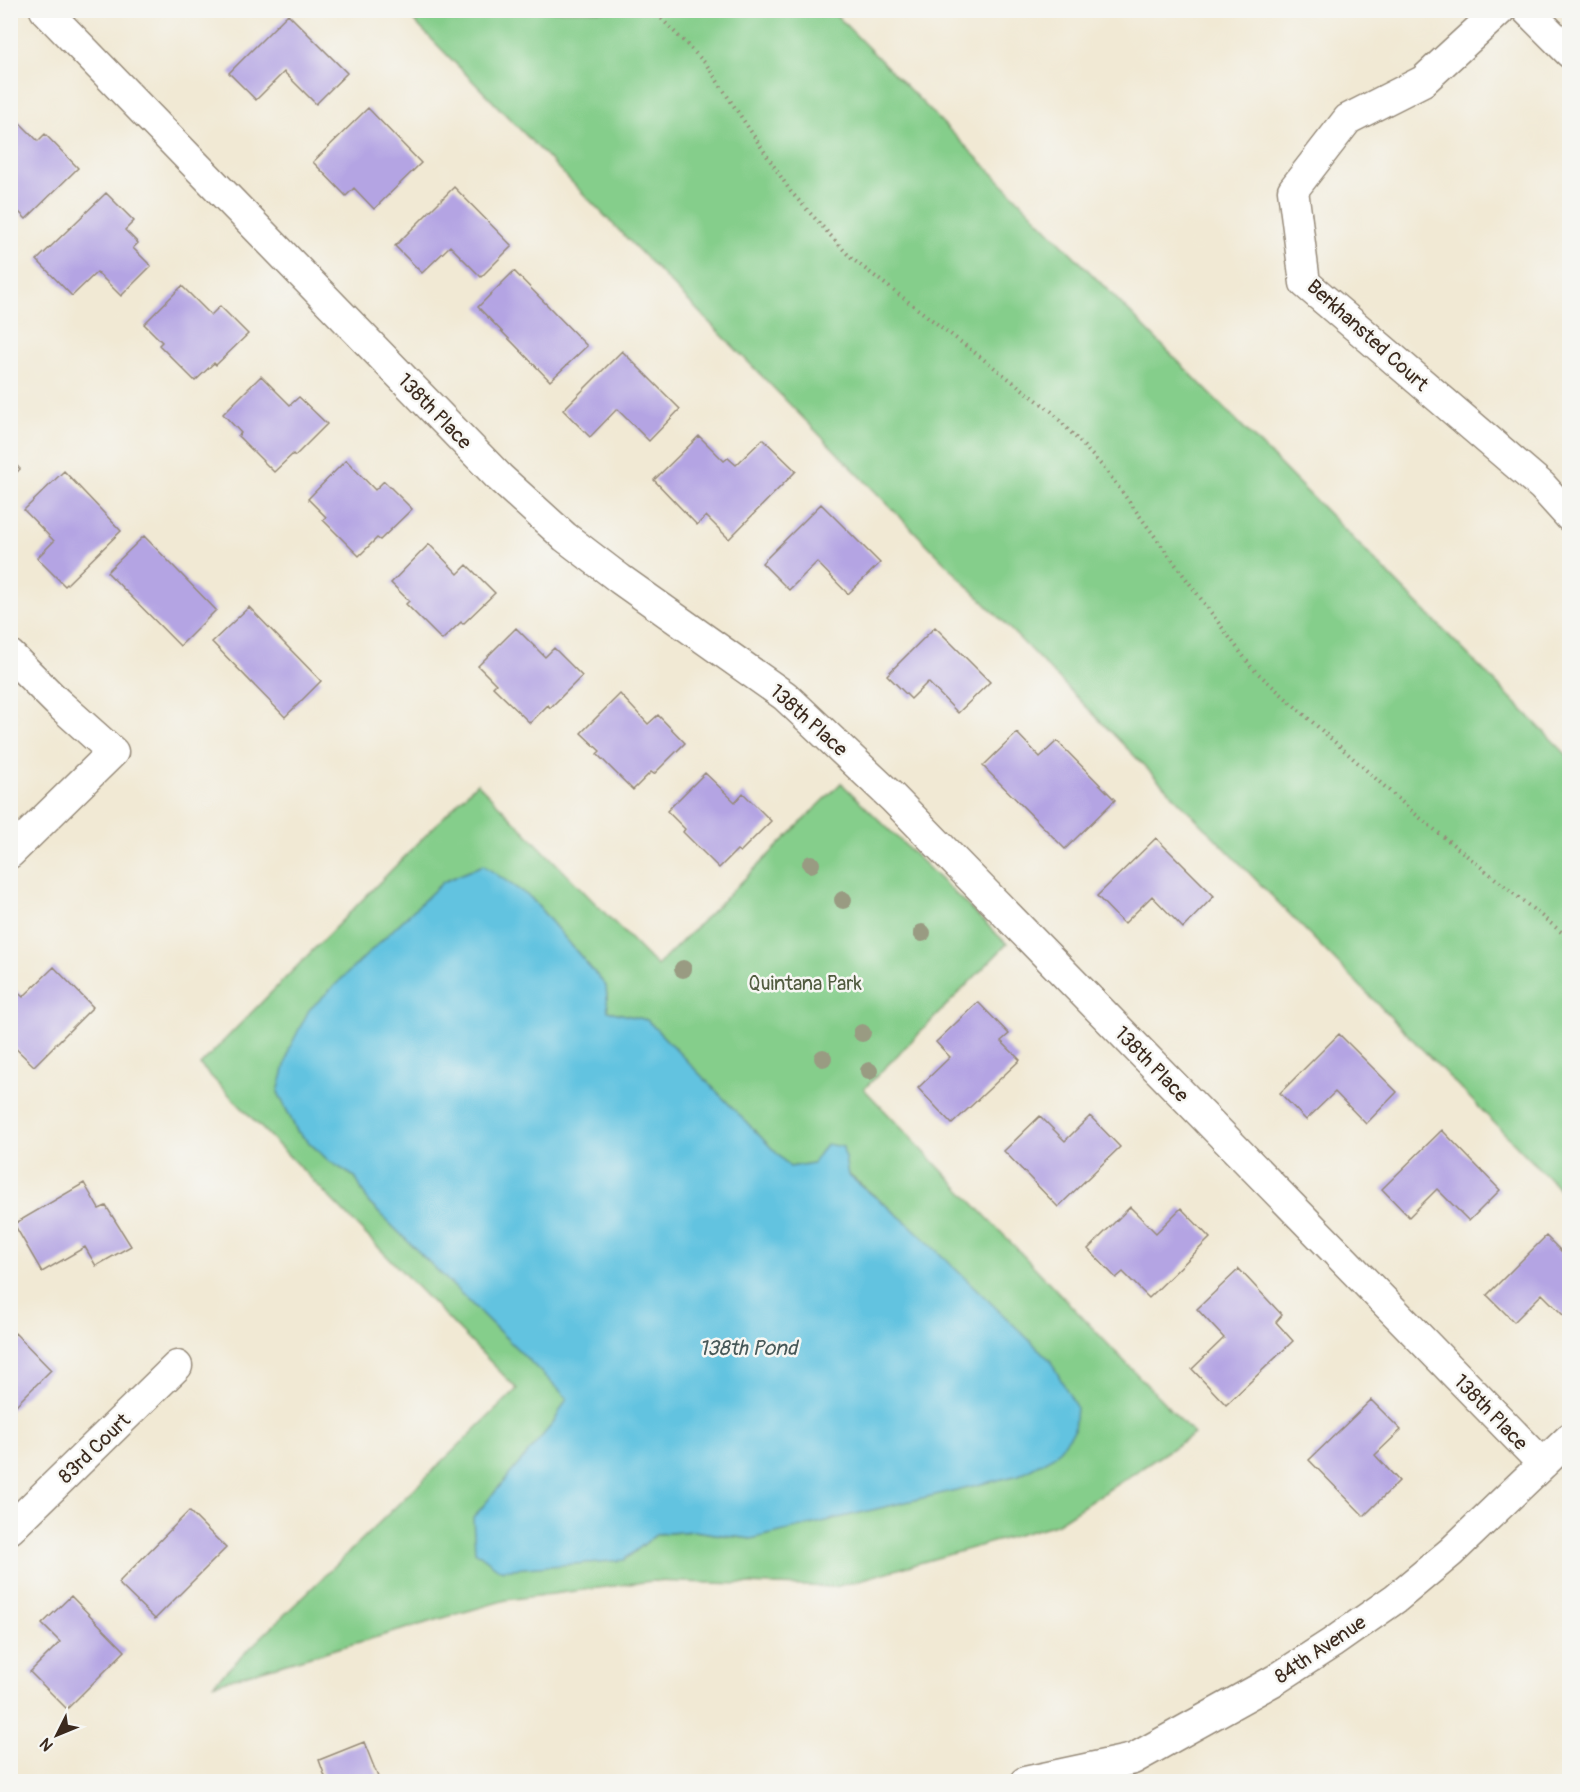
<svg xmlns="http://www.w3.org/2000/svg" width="1580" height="1792" viewBox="0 0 1580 1792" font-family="Pangolin,sans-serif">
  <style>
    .green { fill: #85ce8b; stroke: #607c54; stroke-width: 1.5; fill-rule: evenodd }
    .water { fill: #62c3e0; stroke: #4e767f; stroke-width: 1.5 }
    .building { fill: #b4a4e3 }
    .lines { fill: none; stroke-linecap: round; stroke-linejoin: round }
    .street-casing { stroke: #968a79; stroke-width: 33 }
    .path { stroke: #968a79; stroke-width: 4; stroke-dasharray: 1.5 4.5; stroke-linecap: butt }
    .street { stroke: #fff; stroke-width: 30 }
    .tree { fill: #999b82 }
    .labels { text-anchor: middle; stroke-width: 5; stroke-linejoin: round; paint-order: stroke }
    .street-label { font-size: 20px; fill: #3b2a1e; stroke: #f6f6f2 }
    .park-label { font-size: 20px; fill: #515b3f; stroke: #f6f6f2 }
    .water-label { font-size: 21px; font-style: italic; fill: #475858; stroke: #f6f6f2 }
  </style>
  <rect width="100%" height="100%" fill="#f6f6f2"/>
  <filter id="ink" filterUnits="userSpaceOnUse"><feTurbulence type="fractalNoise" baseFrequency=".0167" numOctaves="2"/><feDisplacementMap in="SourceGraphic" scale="12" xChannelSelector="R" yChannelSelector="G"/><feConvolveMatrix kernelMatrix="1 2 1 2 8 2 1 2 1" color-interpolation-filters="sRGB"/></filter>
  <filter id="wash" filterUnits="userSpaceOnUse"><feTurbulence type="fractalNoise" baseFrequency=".008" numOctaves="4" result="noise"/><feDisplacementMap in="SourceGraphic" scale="24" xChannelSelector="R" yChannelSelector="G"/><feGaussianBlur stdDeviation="1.35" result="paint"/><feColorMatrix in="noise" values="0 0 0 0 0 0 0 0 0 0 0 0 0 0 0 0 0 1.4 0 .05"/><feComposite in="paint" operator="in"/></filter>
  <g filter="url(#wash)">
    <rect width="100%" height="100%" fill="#f1e9d4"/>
    <!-- green -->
    <path class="green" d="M404,11H832L1569,757V1199Z
      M477,783L657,966L841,783L1007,944L864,1089L1194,1434L1056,1524L835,1587L652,1581L506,1600L213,1684L517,1389L200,1065ZM531,898L606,986L608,1011L647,1020L790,1167L813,1163L848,1174L911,1226L751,1539L694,1531L657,1534L624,1560L554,1422L568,1398L369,1203L355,1177L329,1161L297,1131L278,1092Z"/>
    <!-- water -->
    <path class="water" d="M483,865L531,898L606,986L608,1011L647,1020L790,1167L813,1163L826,1144L843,1147L848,1175L911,1226L1050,1360L1076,1407L1074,1431L1054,1456L1019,1475L751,1539L694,1531L657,1534L624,1560L500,1570L475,1551L473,1518L554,1422L567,1398L369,1203L355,1177L329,1161L297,1131L278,1092L290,1047L309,1010L443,882Z"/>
    <g id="blocks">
      <!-- building -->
      <path class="building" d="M288,14L347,73L316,104L284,72L256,100L229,73Z
        M368,108L421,163L374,209L354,188L346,196L313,162Z
        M16,119L38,141L45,134L78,168L26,219L10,203V124Z
        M454,187L512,246L481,277L450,246L422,273L395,246Z
        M106,193L134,221L125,230L138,243L133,248L151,266L121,296L97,272L72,296L37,260Z
        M514,271L587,346L550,381L478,307Z
        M182,286L211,315L220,306L248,334L216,365L214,363L195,381L159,345L162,342L144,324Z
        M622,351L680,409L649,441L617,409L590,437L563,410Z
        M261,376L290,405L299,397L327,424L295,456L293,454L274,472L238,436L241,433L223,414Z
        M699,436L724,461L728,458L736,465L763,439L796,471L729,539L706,516L697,525L654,480Z
        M10,459L20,469L10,479Z
        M346,460L375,490L384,481L412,509L380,540L377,538L359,556L323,520L326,517L308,499Z
        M64,471L121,531L65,586L37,558L54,541L24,510Z
        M821,504L880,563L848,594L817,562L789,590L762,563Z
        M144,536L216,610L180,646L107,572Z
        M429,544L458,574L467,565L495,593L463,624L461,622L442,640L406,604L409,601L391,583Z
        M249,607L321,681L285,717L212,642Z
        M935,627L990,682L958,713L928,682L911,699L887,675Z
        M516,628L545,657L554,648L582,676L550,708L548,705L530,723L493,687L496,684L478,666Z
        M620,694L648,724L658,715L685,743L654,774L651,772L633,790L597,754L600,751L581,733Z
        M1017,733L1040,757L1057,741L1115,800L1065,849L983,766Z
        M705,773L735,802L743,793L771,821L740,852L737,850L719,868L683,832L685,829L667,811Z
        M1156,838L1214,896L1183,928L1152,896L1124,924L1097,896Z
        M54,967L93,1007L34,1066L10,1043V985L23,997Z
        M978,1002L1009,1034L1001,1041L1020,1060L952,1124L918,1088L950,1057L936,1042Z
        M1339,1034L1397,1092L1366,1124L1335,1092L1306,1120L1280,1093Z
        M1040,1116L1065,1141L1090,1116L1120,1147L1058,1207L1004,1151Z
        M1442,1130L1500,1190L1469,1221L1437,1189L1409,1217L1382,1189Z
        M84,1183L99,1209L106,1206L131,1246L96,1266L85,1247L42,1272L14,1224Z
        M1130,1207L1156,1233L1181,1208L1210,1238L1149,1298L1123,1272L1116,1278L1088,1249Z
        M1546,1236L1570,1260V1322L1542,1294L1514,1322L1487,1295Z
        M1239,1269L1282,1315L1276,1322L1293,1341L1226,1405L1192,1369L1224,1338L1197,1309Z
        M15,1333L51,1370L10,1411V1338Z
        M1371,1400L1401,1430L1375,1455L1399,1481L1364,1516L1309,1460Z
        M189,1511L226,1548L155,1619L118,1583Z
        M71,1596L125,1651L67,1709L30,1672L60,1642L42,1624Z
        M364,1742L380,1782H327L319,1760Z"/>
    </g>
  </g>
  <g filter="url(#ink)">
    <use href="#blocks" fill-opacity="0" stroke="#968a79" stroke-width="1.5"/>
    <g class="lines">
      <!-- street casing -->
      <g class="street-casing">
        <path id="street" d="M45,10L499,477L565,537L620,579L785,696L893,798L1543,1464
          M1500,10L1423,81L1348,119L1293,190L1305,283L1542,486L1570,517
          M1527,10L1570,53
          M10,655L57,702L113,752L10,853
          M10,1529L177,1366
          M1025,1782L1133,1759L1275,1680L1332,1643L1396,1598L1451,1552L1570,1438"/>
      </g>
      <!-- path -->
      <path class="path" d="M653,10L706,64L791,192L851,258L1051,411L1105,469L1252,668L1414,813L1570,939"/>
      <!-- street -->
      <use href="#street" class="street"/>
    </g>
    <!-- trees -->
    <g class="tree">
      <circle cx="811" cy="864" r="9"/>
      <circle cx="843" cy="900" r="9"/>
      <circle cx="922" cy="933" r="9"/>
      <circle cx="683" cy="969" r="9"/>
      <circle cx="862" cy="1033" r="9"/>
      <circle cx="823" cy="1058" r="9"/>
      <circle cx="869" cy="1071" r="9"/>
    </g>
  </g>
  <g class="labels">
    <!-- street labels -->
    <g class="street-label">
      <text transform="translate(1368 335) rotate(42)" y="7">Berkhansted Court</text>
      <text transform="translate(435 411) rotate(46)" y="7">138th Place</text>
      <text transform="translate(809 720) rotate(42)" y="7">138th Place</text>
      <text transform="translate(1152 1064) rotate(46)" y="7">138th Place</text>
      <text transform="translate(1491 1412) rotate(46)" y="7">138th Place</text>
      <text transform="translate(94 1448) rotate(-44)" y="7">83rd Court</text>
      <text transform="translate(1320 1649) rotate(-34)" y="7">84th Avenue</text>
    </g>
    <!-- park labels -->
    <g class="park-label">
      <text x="805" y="990">Quintana Park</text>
    </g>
    <!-- water labels -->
    <g class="water-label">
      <text x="748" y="1355">138th Pond</text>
    </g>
  </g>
  <!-- margin -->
  <rect width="1580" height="1792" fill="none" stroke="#f6f6f2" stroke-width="36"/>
  <!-- north arrow -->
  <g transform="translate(57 1735) rotate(227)" stroke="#f6f6f2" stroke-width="4.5" paint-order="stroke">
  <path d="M0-4.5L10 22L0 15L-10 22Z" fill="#3b2a1e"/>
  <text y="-9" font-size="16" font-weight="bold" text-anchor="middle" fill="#3b2a1e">N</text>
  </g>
</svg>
